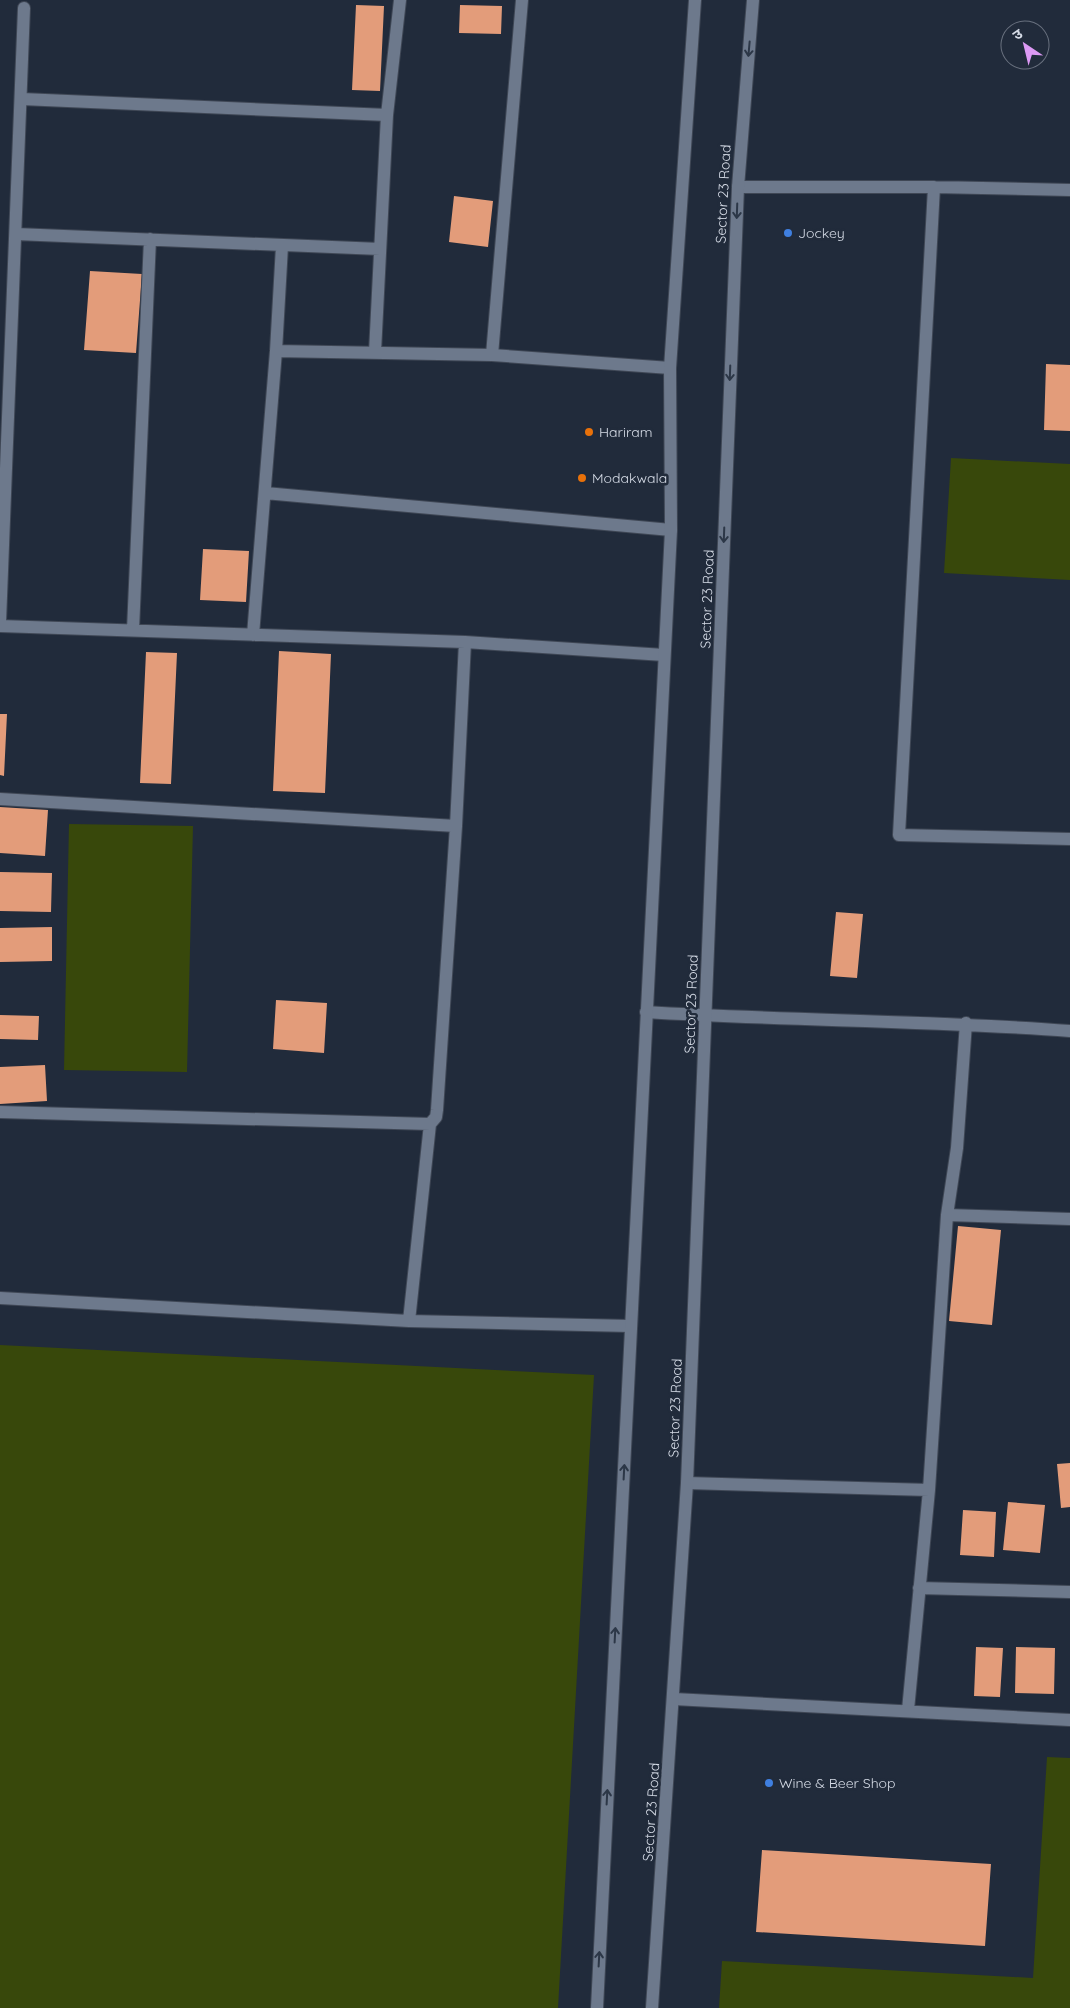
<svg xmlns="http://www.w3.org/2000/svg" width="1070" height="2008" viewBox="0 0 1070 2008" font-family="Quicksand,'Noto Sans Devanagari',sans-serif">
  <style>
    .green { fill: #38480b }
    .building { fill: #e39c7a }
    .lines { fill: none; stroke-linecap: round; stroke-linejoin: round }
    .service-casing { stroke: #3f4755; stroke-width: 14 }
    .minor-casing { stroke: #3f4755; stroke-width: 14 }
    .tertiary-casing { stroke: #3f4755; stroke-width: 14 }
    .service { stroke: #6d798c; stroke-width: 12 }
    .minor { stroke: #6d798c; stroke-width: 12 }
    .tertiary { stroke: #6d798c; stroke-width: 12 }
    .oneway { stroke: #2c3747 }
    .shop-dot { fill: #3f7fe0; stroke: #212b3b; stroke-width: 2 }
    .food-dot { fill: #e8710a; stroke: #212b3b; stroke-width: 2 }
    .labels { text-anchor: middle; stroke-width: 5; stroke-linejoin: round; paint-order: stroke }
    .street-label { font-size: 14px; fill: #d5dbe6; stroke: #212b3b }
    .poi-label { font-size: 14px; fill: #d5dbe6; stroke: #212b3b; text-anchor: start }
  </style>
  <rect width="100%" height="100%" fill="#212b3b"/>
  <!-- green -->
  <path class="green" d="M951,458L1070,464V580L944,573Z
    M69,824L193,826L187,1072L64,1070Z
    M0,1345L594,1375L558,2008H0Z
    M1047,1757L1070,1758V2008H719L722,1961L1033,1978Z"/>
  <!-- building -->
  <path class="building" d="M356,5L384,6L380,91L352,90Z
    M460,5L502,6L501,34L459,33Z
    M454,196L493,201L488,247L449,242Z
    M90,271L142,274L136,353L84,350Z
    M1046,364L1070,365V431L1044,430Z
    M203,549L249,551L246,602L200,600Z
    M279,651L331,654L325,793L273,791Z
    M146,652L177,653L171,784L140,783Z
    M0,714H7L4,776L0,775Z
    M0,807L48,810L45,856L0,853Z
    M0,872L52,873L51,912L0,911Z
    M836,912L863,914L857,978L830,976Z
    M52,927V961L0,962V928Z
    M276,1000L327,1003L324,1053L273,1049Z
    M0,1015L39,1016L38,1040L0,1039Z
    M45,1065L47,1101L0,1104V1067Z
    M958,1226L1001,1230L992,1325L949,1321Z
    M1070,1463V1507L1061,1508L1057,1464Z
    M1008,1502L1045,1505L1040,1553L1003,1550Z
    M963,1510L996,1512L994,1557L960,1555Z
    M976,1647L1003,1648L1000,1697L974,1696Z
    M1016,1647L1055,1648L1054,1694L1015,1693Z
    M762,1850L991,1864L985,1946L756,1932Z"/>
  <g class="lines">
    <!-- service casing -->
    <g class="service-casing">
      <path id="service" d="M22,99L387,115
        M16,234L380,249
        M276,351L492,355L670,368
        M375,352L387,115L400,0
        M492,355L522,0
        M265,493L671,530
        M0,622L24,8
        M0,626L465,642L664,655
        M133,630L150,239
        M253,635L276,351L282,246
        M0,799L456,826
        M0,1112L430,1124
        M0,1298L409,1321L631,1326
        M409,1321L430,1124L436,1117L437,1110L456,826L465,642"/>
    </g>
    <!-- minor casing -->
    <g class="minor-casing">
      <path id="minor" d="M738,187H934L1070,190
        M934,187L899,835L1070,839
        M646,1012C787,1021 929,1020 1070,1031
        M947,1215L1070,1219
        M687,1483L929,1490
        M919,1588L1070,1592
        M674,1699L1070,1720
        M908,1710L929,1490L947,1215L957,1148L966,1023"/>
    </g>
    <!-- tertiary casing -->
    <g class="tertiary-casing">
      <path id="tertiary" d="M597,2008L671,530L670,368L695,0
        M652,2008L687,1483L738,187L753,0"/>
    </g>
    <!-- service -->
    <use href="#service" class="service"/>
    <!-- minor -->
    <use href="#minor" class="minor"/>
    <!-- tertiary -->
    <use href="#tertiary" class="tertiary"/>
  </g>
  <!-- one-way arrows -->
  <defs><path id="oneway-shaft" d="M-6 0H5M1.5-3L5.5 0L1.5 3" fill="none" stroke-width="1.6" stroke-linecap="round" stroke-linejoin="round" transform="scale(1.25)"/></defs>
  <g class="oneway">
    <use href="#oneway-shaft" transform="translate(749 49) rotate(95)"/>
    <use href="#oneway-shaft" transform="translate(737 211) rotate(92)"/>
    <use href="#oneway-shaft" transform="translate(730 373) rotate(92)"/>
    <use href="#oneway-shaft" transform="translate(724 535) rotate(92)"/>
    <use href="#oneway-shaft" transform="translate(624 1472) rotate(-87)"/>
    <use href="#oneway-shaft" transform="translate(615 1635) rotate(-87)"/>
    <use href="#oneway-shaft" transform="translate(607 1797) rotate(-87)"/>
    <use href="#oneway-shaft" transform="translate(599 1959) rotate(-87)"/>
  </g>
  <!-- markers -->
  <g class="shop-dot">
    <circle cx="788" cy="233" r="5"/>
    <circle cx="769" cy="1783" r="5"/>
  </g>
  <g class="food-dot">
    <circle cx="589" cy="432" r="5"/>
    <circle cx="582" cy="478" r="5"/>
  </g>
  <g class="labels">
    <!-- street labels -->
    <g class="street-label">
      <text transform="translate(723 194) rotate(-87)" y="5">Sector 23 Road</text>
      <text transform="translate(707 599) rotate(-88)" y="5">Sector 23 Road</text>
      <text transform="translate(691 1004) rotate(-88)" y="5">Sector 23 Road</text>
      <text transform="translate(675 1408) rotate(-88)" y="5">Sector 23 Road</text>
      <text transform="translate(651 1812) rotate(-86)" y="5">Sector 23 Road</text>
    </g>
    <!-- poi labels -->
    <g class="poi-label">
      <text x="798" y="238">Jockey</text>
      <text x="599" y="437">Hariram</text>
      <text x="592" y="483">Modakwala</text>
      <text x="779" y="1788">Wine &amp; Beer Shop</text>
    </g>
  </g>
  <!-- north arrow -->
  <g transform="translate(1025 45) rotate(325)"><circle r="24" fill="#212b3b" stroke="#69717f"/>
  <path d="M0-4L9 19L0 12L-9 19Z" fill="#dc99f4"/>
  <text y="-8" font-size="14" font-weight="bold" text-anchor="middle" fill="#d5dbe6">उ</text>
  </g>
</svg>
